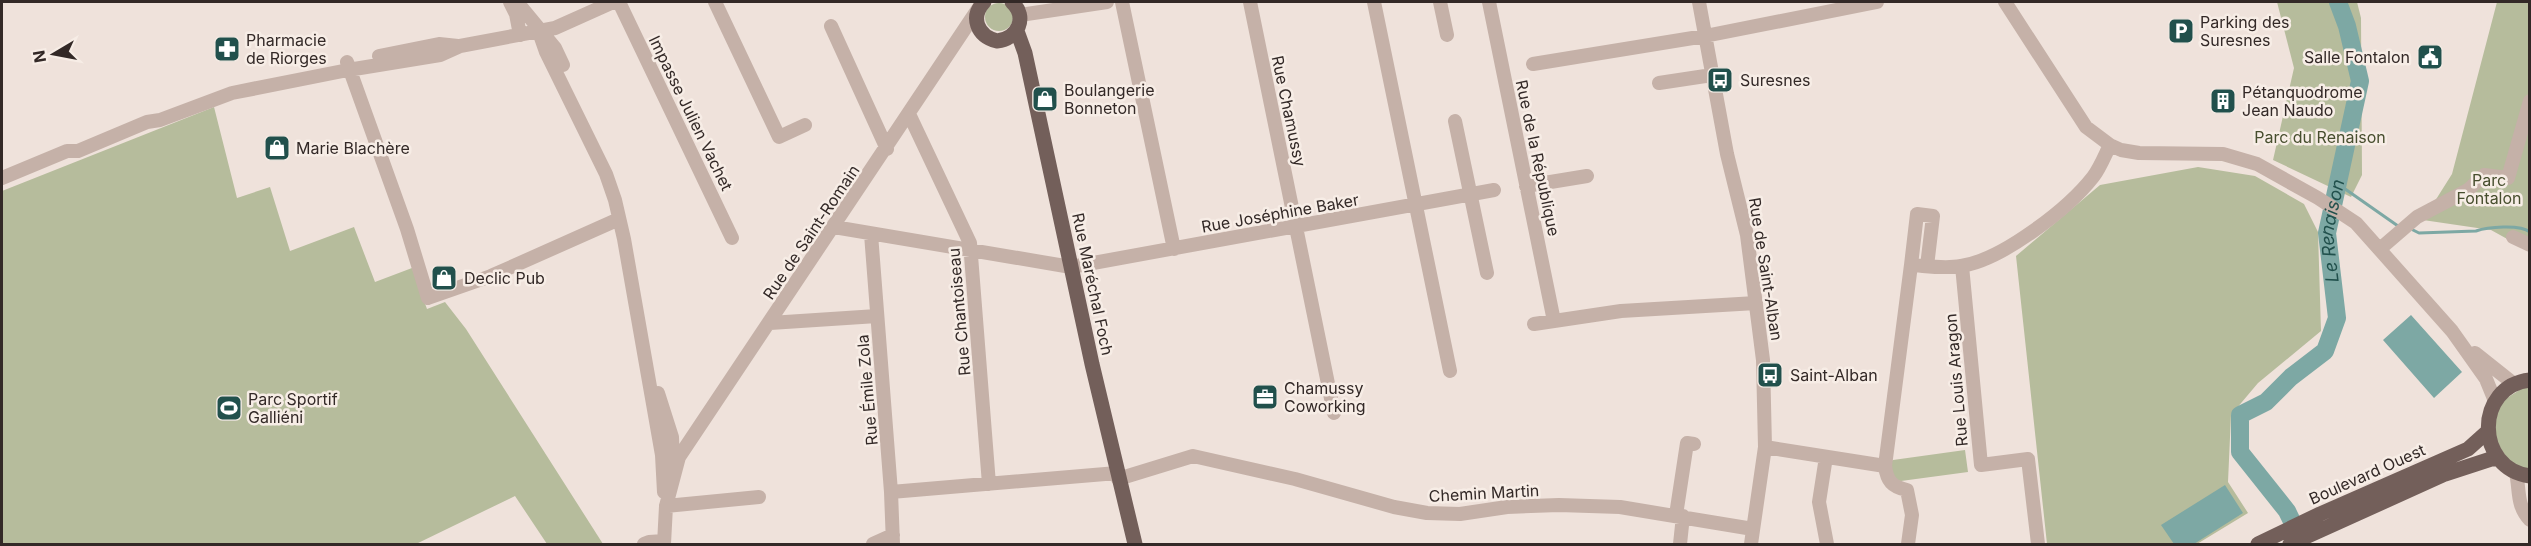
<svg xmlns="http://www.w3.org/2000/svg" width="2531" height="546" viewBox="0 0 2531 546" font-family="Inter,sans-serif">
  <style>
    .green { fill: #b6bc9c }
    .water { fill: #7da8a4 }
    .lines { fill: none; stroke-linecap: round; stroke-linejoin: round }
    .stream { stroke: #7da8a4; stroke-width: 3 }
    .river { stroke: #7da8a4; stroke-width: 18 }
    .minor { stroke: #c5b1a8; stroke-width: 14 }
    .major { stroke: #735f5a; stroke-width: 15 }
    .labels { text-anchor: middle; stroke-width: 5; stroke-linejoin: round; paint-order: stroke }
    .poi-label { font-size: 16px; fill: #332927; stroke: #f7ede6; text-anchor: start }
    .street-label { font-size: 16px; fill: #332927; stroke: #f7ede6 }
    .park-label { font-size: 16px; fill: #474e2e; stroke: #f7ede6 }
    .water-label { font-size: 18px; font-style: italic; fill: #21504c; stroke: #f7ede6 }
  </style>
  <rect width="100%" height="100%" fill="#efe2db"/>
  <!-- green -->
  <path class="green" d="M2277,2H2357L2361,18L2362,175L2351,197L2273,160L2294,68Z
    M2497,2H2529V251L2491,230L2423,220L2452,174Z
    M985 17a14 14 0 1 1 28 0a14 14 0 1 1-28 0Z
    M214,107L237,198L270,187L290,251L354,227L375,282L412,268L427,309L445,302L466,329L603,544H547L515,496L416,544H2V191Z
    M2198,167L2255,176L2304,204L2318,232L2321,331L2258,383L2231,415L2228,482L2248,513L2197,544H2047L2016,256L2100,185Z
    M2529,384V472L2512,465L2493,438L2499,403Z
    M1965,450L1968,472L1901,481L1895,480L1889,463L1893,460Z"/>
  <!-- water -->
  <path class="water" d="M2411,315L2462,372L2434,398L2383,340Z
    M2225,485L2243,513L2194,544H2174L2161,525Z"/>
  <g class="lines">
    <!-- stream -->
    <path class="stream" d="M2338,184L2398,226
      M2413,230L2419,233L2476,231C2487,227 2520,224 2530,232"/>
    <!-- river -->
    <path class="river" id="s1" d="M2301,540L2287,511L2240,452V415L2266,402L2291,377L2325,351L2337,318L2327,233L2360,81L2347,26L2338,2"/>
    <!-- minor -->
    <path class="minor" d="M510,2L516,14L520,35
      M517,2L555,48L563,65
      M619,2L732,238
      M715,2L779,137L805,125
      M1122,2L1174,249
      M1250,2L1334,413
      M1374,2L1450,371
      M1440,2L1447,35
      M1489,2L1554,321
      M1699,2L1727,154L1747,235L1763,360L1765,447L1751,544
      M2005,2L2086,127L2110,145L2121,150L2139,153L2223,154L2257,164L2318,198L2356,223L2452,331L2486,379L2495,401
      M1020,15L1107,2
      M831,26L887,149
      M539,32L546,52L606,174L615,200L624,239L662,455
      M379,56L439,44L458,46
      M347,62L407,229L428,298L491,276L619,219
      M1533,64L1705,36L1877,2
      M1659,83L1712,75
      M909,114L970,243L989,484
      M1455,121L1487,273
      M2,178L67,151H78L147,122L160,120L232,93L348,70L440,55L460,46L555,28L613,2
      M1526,186L1587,176
      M834,227L1071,267L1494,190
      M871,234L891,492L893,544
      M2513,237L2530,245
      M2381,248L2417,217L2468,190L2484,175L2508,178L2530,101
      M1911,265L1917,214L1933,216L1927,266
      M1962,266L1981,465L2028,459L2038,544
      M770,323L877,316
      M1534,324L1621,311L1756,303
      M2475,353L2514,384
      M658,393L672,437L673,464
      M1765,447L1885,466L1911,265C1927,266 1945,269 1961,266C2002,260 2068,209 2093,177C2100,168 2105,155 2110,145
      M1826,457L1819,502L1827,544
      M1885,466C1887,481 1892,487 1907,490L1912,515L1908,544
      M2516,473C2520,490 2516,505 2530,520
      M1118,479L1193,456L1295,479L1394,507L1427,513L1460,514L1507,507L1559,505L1620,507L1753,529
      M664,492L662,455L664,446
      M891,492L1117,473
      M666,506L759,497
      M1676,515L1687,443L1694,444
      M644,544L649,542L664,541
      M664,544L666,506L679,457L978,9
      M873,544L893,535
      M1680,544L1683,516"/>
    <!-- major -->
    <path class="major" d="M984,2C970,17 977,36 997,41C1018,39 1028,17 1012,2
      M1017,31L1025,53L1092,364L1135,544
      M2530,380C2474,386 2475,469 2530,476
      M2258,544L2320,514L2468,449L2487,432
      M2290,544L2445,474L2491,459H2498"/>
  </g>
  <!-- icons -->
  <defs>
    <g id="parking-square" transform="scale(1.35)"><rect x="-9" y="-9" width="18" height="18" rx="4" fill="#21504c" stroke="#f7ede6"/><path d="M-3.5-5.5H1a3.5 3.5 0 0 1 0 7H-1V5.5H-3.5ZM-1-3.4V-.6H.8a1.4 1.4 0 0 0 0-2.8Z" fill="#fff"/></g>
    <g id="pharmacy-square" transform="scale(1.35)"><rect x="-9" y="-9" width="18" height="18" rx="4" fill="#21504c" stroke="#f7ede6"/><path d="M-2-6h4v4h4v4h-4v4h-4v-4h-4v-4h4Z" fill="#fff"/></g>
    <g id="civic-square" transform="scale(1.35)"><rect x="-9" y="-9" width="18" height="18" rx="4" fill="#21504c" stroke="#f7ede6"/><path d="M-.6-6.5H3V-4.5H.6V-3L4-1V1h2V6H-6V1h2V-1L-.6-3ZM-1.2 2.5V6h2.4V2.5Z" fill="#fff"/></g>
    <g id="bus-square" transform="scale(1.35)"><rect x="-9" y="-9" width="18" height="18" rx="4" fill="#21504c" stroke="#f7ede6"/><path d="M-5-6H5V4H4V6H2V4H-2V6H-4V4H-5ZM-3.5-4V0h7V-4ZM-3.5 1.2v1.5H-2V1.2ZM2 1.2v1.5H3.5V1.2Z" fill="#fff"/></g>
    <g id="shop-square" transform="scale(1.35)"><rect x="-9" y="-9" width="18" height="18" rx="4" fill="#21504c" stroke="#f7ede6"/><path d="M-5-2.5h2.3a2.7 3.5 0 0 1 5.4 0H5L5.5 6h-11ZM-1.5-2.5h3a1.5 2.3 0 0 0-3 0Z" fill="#fff"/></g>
    <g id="building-square" transform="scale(1.35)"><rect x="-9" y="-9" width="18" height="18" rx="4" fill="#21504c" stroke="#f7ede6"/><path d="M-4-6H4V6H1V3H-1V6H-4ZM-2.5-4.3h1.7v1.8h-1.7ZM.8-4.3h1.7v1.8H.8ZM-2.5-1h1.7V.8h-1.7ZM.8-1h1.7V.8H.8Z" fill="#fff"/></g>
    <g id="office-square" transform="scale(1.35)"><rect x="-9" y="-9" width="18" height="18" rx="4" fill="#21504c" stroke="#f7ede6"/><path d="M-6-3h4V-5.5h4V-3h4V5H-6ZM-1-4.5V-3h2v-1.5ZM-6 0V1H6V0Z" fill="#fff"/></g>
    <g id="stadium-square" transform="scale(1.35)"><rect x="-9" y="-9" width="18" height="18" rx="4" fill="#21504c" stroke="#f7ede6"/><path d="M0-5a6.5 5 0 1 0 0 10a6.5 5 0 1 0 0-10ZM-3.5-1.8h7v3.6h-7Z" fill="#fff"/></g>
  </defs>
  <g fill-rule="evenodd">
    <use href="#parking-square" x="2181" y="31"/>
    <use href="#pharmacy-square" x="227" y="49"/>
    <use href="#civic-square" x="2430" y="57"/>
    <use href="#bus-square" x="1720" y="80"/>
    <use href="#shop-square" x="1045" y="99"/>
    <use href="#building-square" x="2223" y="101"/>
    <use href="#shop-square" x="277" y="148"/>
    <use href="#shop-square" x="444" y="278"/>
    <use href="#bus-square" x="1770" y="375"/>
    <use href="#office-square" x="1265" y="397"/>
    <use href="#stadium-square" x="229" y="408"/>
  </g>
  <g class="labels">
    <!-- poi labels -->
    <g class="poi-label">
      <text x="2200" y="28">Parking des<tspan x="2200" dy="18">Suresnes</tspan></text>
      <text x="246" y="46">Pharmacie<tspan x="246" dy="18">de Riorges</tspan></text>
      <text x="2410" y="63" text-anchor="end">Salle Fontalon</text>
      <text x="1740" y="86">Suresnes</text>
      <text x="1064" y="96">Boulangerie<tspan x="1064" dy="18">Bonneton</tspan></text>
      <text x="2242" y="98">Pétanquodrome<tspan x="2242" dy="18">Jean Naudo</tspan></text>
      <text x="296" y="154">Marie Blachère</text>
      <text x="464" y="284">Declic Pub</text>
      <text x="1790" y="381">Saint-Alban</text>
      <text x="1284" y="394">Chamussy<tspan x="1284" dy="18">Coworking</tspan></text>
      <text x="248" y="405">Parc Sportif<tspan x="248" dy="18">Galliéni</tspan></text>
    </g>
    <!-- street labels -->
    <g class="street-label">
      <text transform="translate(1289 111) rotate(78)" y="6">Rue Chamussy</text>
      <text transform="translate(691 113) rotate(64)" y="6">Impasse Julien Vachet</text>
      <text transform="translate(1538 158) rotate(78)" y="6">Rue de la République</text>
      <text transform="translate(1280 213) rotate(-10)" y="6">Rue Joséphine Baker</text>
      <text transform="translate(811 232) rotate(-56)" y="6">Rue de Saint-Romain</text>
      <text transform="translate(1766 269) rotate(81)" y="6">Rue de Saint-Alban</text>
      <text transform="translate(1093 284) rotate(78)" y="6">Rue Maréchal Foch</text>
      <text transform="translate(959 312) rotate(-95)" y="6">Rue Chantoiseau</text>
      <text transform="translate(1956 380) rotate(-95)" y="6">Rue Louis Aragon</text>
      <text transform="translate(867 390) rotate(-95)" y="6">Rue Émile Zola</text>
      <text transform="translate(2367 474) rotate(-24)" y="6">Boulevard Ouest</text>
      <text transform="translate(1484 493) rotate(-3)" y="6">Chemin Martin</text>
    </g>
    <!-- park labels -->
    <g class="park-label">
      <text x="2320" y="143">Parc du Renaison</text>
      <text x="2489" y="186">Parc<tspan x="2489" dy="18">Fontalon</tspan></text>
    </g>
    <!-- water labels -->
    <g class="water-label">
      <text dy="6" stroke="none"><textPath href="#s1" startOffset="375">Le Renaison</textPath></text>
    </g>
  </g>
  <!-- border -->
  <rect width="2531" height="546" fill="none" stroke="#332927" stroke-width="6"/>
  <!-- north arrow -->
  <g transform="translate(54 54) rotate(260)" stroke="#f7ede6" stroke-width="4.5" paint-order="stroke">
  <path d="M0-4.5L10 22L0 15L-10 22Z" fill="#332927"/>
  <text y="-9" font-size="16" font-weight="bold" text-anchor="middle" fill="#332927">N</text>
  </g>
</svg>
